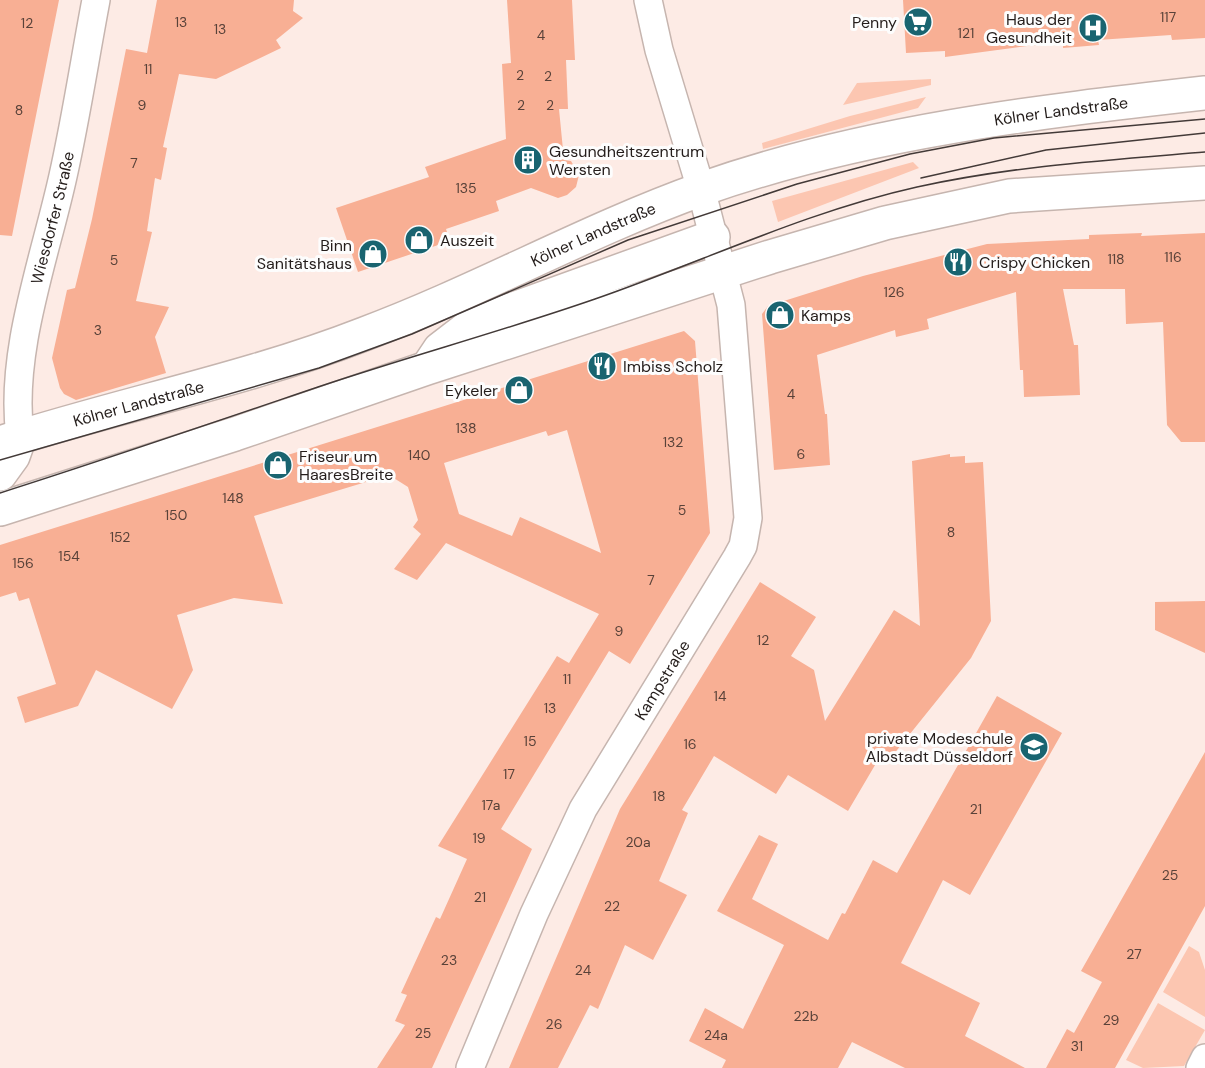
<svg xmlns="http://www.w3.org/2000/svg" width="1205" height="1068" viewBox="0 0 1205 1068" font-family="'DM Sans',sans-serif">
  <style>
    .green { fill: #fcc6b1 }
    .building { fill: #f8af94; fill-rule: evenodd }
    .lines { fill: none; stroke-linecap: round; stroke-linejoin: round }
    .street-casing { stroke: #c6b5af; stroke-width: 30 }
    .secondary-casing { stroke: #c6b5af; stroke-width: 36 }
    .street { stroke: #fff; stroke-width: 27 }
    .secondary { stroke: #fff; stroke-width: 33 }
    .tram { stroke: #433a38; stroke-width: 1.5 }
    .labels { text-anchor: middle; stroke-width: 6; stroke-linejoin: round; paint-order: stroke }
    .number-label { font-size: 14px; fill: #594239 }
    .poi-label { font-size: 16px; fill: #241d1b; stroke: #fdfdfd; text-anchor: start }
    .street-label { font-size: 16px; fill: #241d1b; stroke: #fdfdfd }
  </style>
  <rect width="100%" height="100%" fill="#fdebe5"/>
  <!-- green -->
  <path class="green" d="M931,79V85L843,105L857,83Z
    M926,97L918,108L763,149L762,143L850,116Z
    M913,162L919,168L778,222L772,201Z
    M1189,946L1199,952L1205,970V1017L1163,992Z
    M1158,1003L1205,1030L1184,1066L1143,1068L1126,1060Z"/>
  <!-- building -->
  <path class="building" d="M0,0H59L12,236L0,235Z
    M157,0H294L293,11L303,18L276,40L281,48L216,79L179,74L163,147L167,148L161,180L155,178L147,231L152,232L136,301L169,307L155,337L166,373L76,400L64,394L60,388L52,358L67,290L75,288L92,219L126,49L147,53Z
    M507,0H572L575,60H566L568,109H559L564,160L571,161L579,175L576,187L567,195L558,198L531,188L496,201L499,211L446,229L450,241L358,272L336,208L429,177L425,167L506,139L502,64L511,63Z
    M903,0H1205V38L1172,40L1171,35L1098,40L1099,45L1063,48V43L1027,46L945,57V51L906,53Z
    M1142,233L1141,236L1205,233V442H1181L1167,425L1163,322L1126,324L1125,289H1063L1074,345H1078L1080,395L1024,397L1023,370H1020L1016,292L927,319L929,329L896,337L895,330L817,355L825,414H827L830,465L774,470L762,314L768,306L863,276L987,244L1089,239V235Z
    M684,331L695,341L710,533L630,664L609,651L501,829L532,849L432,1068H377L405,1025L395,1021L407,995L401,993L436,917L440,919L467,859L438,846L557,656L569,663L599,614L446,543L417,580L394,569L421,534L413,527L418,520L408,487L389,475L254,516L283,604L234,598L177,615L193,670L172,709L96,670L78,706L25,723L17,697L56,684L29,598L19,601L16,592L0,597V545ZM567,430L601,553L520,517L512,536L459,514L444,463L546,431L548,436Z
    M950,454V457L965,456V463L983,462L991,621L971,658L885,765L878,760L848,811L788,775L776,794L714,756L682,810L688,813L659,881L687,895L653,960L625,945L598,1009L590,1005L558,1068H509L620,809L760,582L816,617L791,656L814,670L825,721L894,610L920,626L912,461Z
    M1205,601V653L1155,630V602Z
    M997,696L1062,733L970,895L943,880L901,963L980,1003L965,1036L1025,1068H905L852,1042L838,1068H722L726,1060L689,1041L705,1008L743,1029L784,945L717,911L759,835L778,844L752,899L828,940L842,913L845,914L873,860L897,873Z
    M1205,752V906L1115,1068H1046L1067,1029L1074,1033L1102,982L1081,971Z"/>
  <g class="lines">
    <!-- street casing -->
    <g class="street-casing">
      <g id="street">
        <path id="s1" d="M20,436C9,352 45,258 63,176C76,118 85,58 96,0"/>
        <path id="s2" d="M470,1068L534,914L583,809L737,557L743,546L748,518L731,305L701,189L659,50L648,0"/>
        <path d="M1200,1068L1205,1058"/>
      </g>
    </g>
    <!-- secondary casing -->
    <g class="secondary-casing">
      <g id="secondary">
        <path d="M430,364L440,349L466,329L508,311L713,237"/>
        <path id="s3" d="M0,443C121,404 246,380 364,334C479,291 587,230 702,189C864,132 1036,112 1205,93"/>
        <path d="M0,474L13,456L20,436"/>
        <path d="M0,509L235,434L427,368L770,257L885,223L1009,196L1205,183"/>
      </g>
    </g>
    <!-- street -->
    <use href="#street" class="street"/>
    <!-- secondary -->
    <use href="#secondary" class="secondary"/>
    <!-- tram -->
    <path class="tram" d="M921,178L1046,150L1205,133
      M0,460L319,368L412,334L628,240L797,184L910,154L994,138L1205,119
      M0,493C107,459 212,423 318,387C410,356 503,331 595,299C702,262 805,212 917,187C1012,166 1108,160 1205,152"/>
  </g>
  <!-- icons -->
  <defs>
    <g id="supermarket-disc" transform="scale(1.5)"><circle r="9.5" fill="#196470" stroke="#fdfdfd"/><path d="M-6-5.5h2.5l.6 2H6L4.5 2H-2.5L-4.4-4H-6ZM-1.5 3.2a1.3 1.3 0 1 0 .1 0ZM3 3.2a1.3 1.3 0 1 0 .1 0Z" fill="#fff"/></g>
    <g id="hospital-disc" transform="scale(1.5)"><circle r="9.5" fill="#196470" stroke="#fdfdfd"/><path d="M-5-5h3v3.5h4V-5h3V5h-3V1.5h-4V5h-3Z" fill="#fff"/></g>
    <g id="building-disc" transform="scale(1.5)"><circle r="9.5" fill="#196470" stroke="#fdfdfd"/><path d="M-4-6H4V6H1V3H-1V6H-4ZM-2.5-4.3h1.7v1.8h-1.7ZM.8-4.3h1.7v1.8H.8ZM-2.5-1h1.7V.8h-1.7ZM.8-1h1.7V.8H.8Z" fill="#fff"/></g>
    <g id="shop-disc" transform="scale(1.5)"><circle r="9.5" fill="#196470" stroke="#fdfdfd"/><path d="M-5-2.5h2.3a2.7 3.5 0 0 1 5.4 0H5L5.5 6h-11ZM-1.5-2.5h3a1.5 2.3 0 0 0-3 0Z" fill="#fff"/></g>
    <g id="restaurant-disc" transform="scale(1.5)"><circle r="9.5" fill="#196470" stroke="#fdfdfd"/><path d="M-5-6h1v4h1v-4h1v4h1v-4h1v5L-1.5 .5V6h-2V.5L-5-1ZM5-6V6H3V1.5H1.5Q1.5-4 5-6Z" fill="#fff"/></g>
    <g id="university-disc" transform="scale(1.5)"><circle r="9.5" fill="#196470" stroke="#fdfdfd"/><path d="M0-5L7-2L0 1L-7-2ZM-4 1L0 2.5L4 1V4Q0 6-4 4Z" fill="#fff"/></g>
  </defs>
  <g fill-rule="evenodd">
    <use href="#supermarket-disc" x="918" y="22"/>
    <use href="#hospital-disc" x="1093" y="28"/>
    <use href="#building-disc" x="528" y="160"/>
    <use href="#shop-disc" x="419" y="240"/>
    <use href="#shop-disc" x="373" y="254"/>
    <use href="#restaurant-disc" x="958" y="262"/>
    <use href="#shop-disc" x="780" y="315"/>
    <use href="#restaurant-disc" x="602" y="366"/>
    <use href="#shop-disc" x="519" y="390"/>
    <use href="#shop-disc" x="278" y="465"/>
    <use href="#university-disc" x="1034" y="747"/>
  </g>
  <g class="labels">
    <!-- number labels -->
    <g class="number-label">
      <text x="1168" y="22">117</text>
      <text x="181" y="27">13</text>
      <text x="27" y="28">12</text>
      <text x="220" y="34">13</text>
      <text x="966" y="38">121</text>
      <text x="541" y="40">4</text>
      <text x="148" y="74">11</text>
      <text x="520" y="80">2</text>
      <text x="548" y="81">2</text>
      <text x="142" y="110">9</text>
      <text x="521" y="110">2</text>
      <text x="550" y="110">2</text>
      <text x="19" y="115">8</text>
      <text x="134" y="168">7</text>
      <text x="466" y="193">135</text>
      <text x="1173" y="262">116</text>
      <text x="1116" y="264">118</text>
      <text x="114" y="265">5</text>
      <text x="894" y="297">126</text>
      <text x="98" y="335">3</text>
      <text x="791" y="399">4</text>
      <text x="466" y="433">138</text>
      <text x="673" y="447">132</text>
      <text x="801" y="459">6</text>
      <text x="419" y="460">140</text>
      <text x="233" y="503">148</text>
      <text x="682" y="515">5</text>
      <text x="176" y="520">150</text>
      <text x="951" y="537">8</text>
      <text x="120" y="542">152</text>
      <text x="69" y="561">154</text>
      <text x="23" y="568">156</text>
      <text x="651" y="585">7</text>
      <text x="619" y="636">9</text>
      <text x="763" y="645">12</text>
      <text x="567" y="684">11</text>
      <text x="720" y="701">14</text>
      <text x="550" y="713">13</text>
      <text x="530" y="746">15</text>
      <text x="690" y="749">16</text>
      <text x="509" y="779">17</text>
      <text x="659" y="801">18</text>
      <text x="491" y="810">17a</text>
      <text x="976" y="814">21</text>
      <text x="479" y="843">19</text>
      <text x="638" y="847">20a</text>
      <text x="1170" y="880">25</text>
      <text x="480" y="902">21</text>
      <text x="612" y="911">22</text>
      <text x="1134" y="959">27</text>
      <text x="449" y="965">23</text>
      <text x="583" y="975">24</text>
      <text x="806" y="1021">22b</text>
      <text x="1111" y="1025">29</text>
      <text x="554" y="1029">26</text>
      <text x="423" y="1038">25</text>
      <text x="716" y="1040">24a</text>
      <text x="1077" y="1051">31</text>
    </g>
    <!-- poi labels -->
    <g class="poi-label">
      <text x="1072" y="25" text-anchor="end">Haus der<tspan x="1072" dy="18">Gesundheit</tspan></text>
      <text x="897" y="28" text-anchor="end">Penny</text>
      <text x="549" y="157">Gesundheitszentrum<tspan x="549" dy="18">Wersten</tspan></text>
      <text x="440" y="246">Auszeit</text>
      <text x="352" y="251" text-anchor="end">Binn<tspan x="352" dy="18">Sanitätshaus</tspan></text>
      <text x="979" y="268">Crispy Chicken</text>
      <text x="801" y="321">Kamps</text>
      <text x="623" y="372">Imbiss Scholz</text>
      <text x="498" y="396" text-anchor="end">Eykeler</text>
      <text x="299" y="462">Friseur um<tspan x="299" dy="18">HaaresBreite</tspan></text>
      <text x="1013" y="744" text-anchor="end">private Modeschule<tspan x="1013" dy="18">Albstadt Düsseldorf</tspan></text>
    </g>
    <!-- street labels -->
    <g class="street-label">
      <text dy="6" stroke="none"><textPath href="#s3" startOffset="1116">Kölner Landstraße</textPath></text>
      <text dy="6" stroke="none"><textPath href="#s1" startOffset="222">Wiesdorfer Straße</textPath></text>
      <text dy="6" stroke="none"><textPath href="#s3" startOffset="630">Kölner Landstraße</textPath></text>
      <text dy="6" stroke="none"><textPath href="#s3" startOffset="144">Kölner Landstraße</textPath></text>
      <text dy="6" stroke="none"><textPath href="#s2" startOffset="434">Kampstraße</textPath></text>
    </g>
  </g>
</svg>
